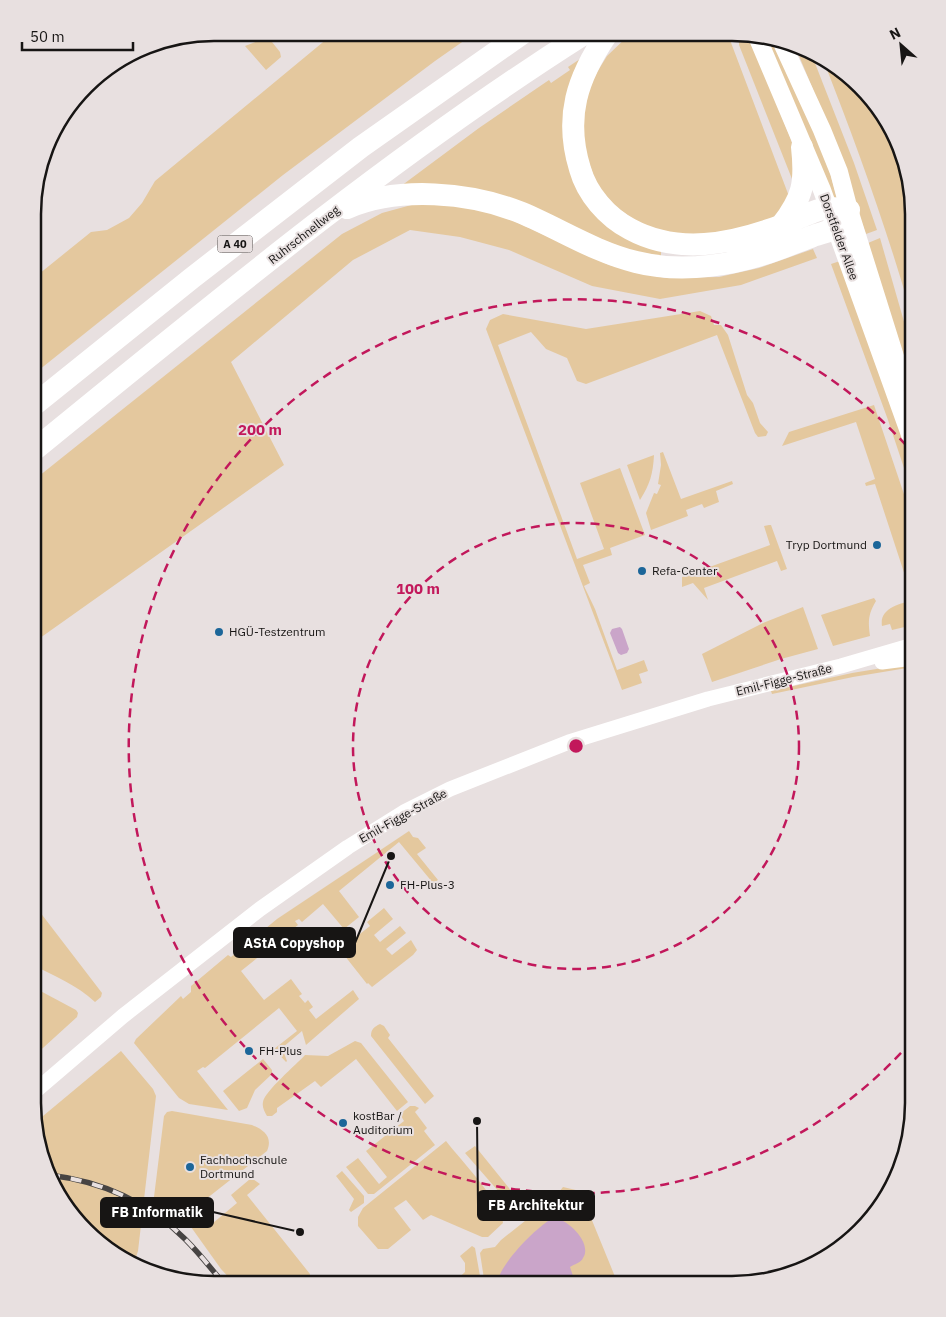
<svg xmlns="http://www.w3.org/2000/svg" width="946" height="1317" viewBox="0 0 946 1317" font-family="'IBM Plex Sans',sans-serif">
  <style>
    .green { fill: #e4c89e }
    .water { fill: #caa5c9 }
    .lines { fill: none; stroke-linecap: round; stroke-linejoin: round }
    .tertiary { stroke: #fff; stroke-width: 15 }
    .secondary { stroke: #fff; stroke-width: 18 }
    .motorway { stroke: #fff; stroke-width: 22 }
    .rail-casing { stroke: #474443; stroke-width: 5.5 }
    .rail { stroke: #e8e0e0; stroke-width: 4; stroke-dasharray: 11; stroke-linecap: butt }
    .ring { fill: none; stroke: #c2185b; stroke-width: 2.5; stroke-dasharray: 9 6 }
    .poi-dot { fill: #1c6699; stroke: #e8e0e0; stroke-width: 2 }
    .labels { text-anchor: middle; stroke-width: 4; stroke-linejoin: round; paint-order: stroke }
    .shield { fill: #e8e0e0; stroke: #565251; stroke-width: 1 }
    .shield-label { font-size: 11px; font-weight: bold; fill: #171514 }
    .street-label { font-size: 12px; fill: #171514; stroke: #e8e0e0 }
    .poi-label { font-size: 12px; fill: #171514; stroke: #e8e0e0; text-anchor: start }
    .rim { fill: none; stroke: #171514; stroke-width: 2.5 }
    .centre { fill: #c2185b; stroke: #e8e0e0; stroke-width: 2.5 }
    .ring-label { font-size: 15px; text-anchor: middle; font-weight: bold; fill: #c2185b; stroke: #e8e0e0; stroke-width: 4; stroke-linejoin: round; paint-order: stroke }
    .leader { fill: none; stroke: #171514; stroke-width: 2 }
    .callout-dot { fill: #171514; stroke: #e8e0e0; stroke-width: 2 }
    .callout { fill: #171514; stroke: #171514; stroke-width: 2 }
    .callout-label { font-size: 14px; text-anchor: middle; font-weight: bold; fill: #fff }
  </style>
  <rect width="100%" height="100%" fill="#e8e0e0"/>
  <!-- green -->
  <path class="green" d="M334,33H475L435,61L283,175L34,374V278L91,232L107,230L129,218L142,203L155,181Z
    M630,34H730V40L790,199L769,222L724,236L652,233L600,195L579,133L591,82L607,56Z
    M739,34H748L790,137L796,155L794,184L739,45Z
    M268,37L280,52L281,57L266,70L245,46Z
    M767,39L777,43L823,148L837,198L830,200Z
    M592,51L573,176L661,249V256L637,252L401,186L479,128L549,80L551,83L570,70L568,67Z
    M797,51L813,58L854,163L877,230L866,234L812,87Z
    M824,62L842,70L895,134L913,214V299L908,303C884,221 855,141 824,62Z
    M415,204L484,207L609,265L665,278L719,277L759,268L813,249L817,258L741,285L660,299L592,286L509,250L460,237L410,230L353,260L231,362L284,465L33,643L34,480L342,234L382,213Z
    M880,238L913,353V400L868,243Z
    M840,261L913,456V495L888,420L831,264Z
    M700,311L711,316L714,325H721L728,335L747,395L753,403L760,423L768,432L766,436L758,437L755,433L717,335L586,384L577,381L567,358L546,349L531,332L498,345L577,559L604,549L580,483L620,468L645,535L610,548L612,555L583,565L590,583L584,586L595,609L617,670L644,660L648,671L639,674L642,683L622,690L486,329L490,320L503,314L586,329Z
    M874,405L913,521V625L892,630L890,624L882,626C879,608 900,604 913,600L875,484L866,486L865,483L875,479L856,422L782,446L789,432Z
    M663,452L681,499L732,481L733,484L716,491L719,502L704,508L702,504L686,510L688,516L651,530L646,513L654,493L657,494L661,485L658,484L661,465L660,453Z
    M654,455C653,474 650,484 640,500L627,465Z
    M769,525H771L787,569L781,571L777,561L704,588L708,600L693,583L682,587V577L770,545L764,526Z
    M874,598L876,601C868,614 868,622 870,636L833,646L821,615Z
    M803,607L818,649L781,659L712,682L702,654L763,623Z
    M913,663V667L853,677L772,694L771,691L852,673Z
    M409,831L413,837L418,838L426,848L417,854L438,880L433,883L399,842L339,891L359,917L344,929L323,904L302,922L299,919L295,921L298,925L241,971L264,1000L291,979L302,994L299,996L305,1003L308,1000L313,1007L309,1010L316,1019L353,990L359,999L306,1045L302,1031L282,1048L287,1061L286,1062L274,1049L297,1031L279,1008L205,1068L203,1067L197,1071L228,1110L189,1104L179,1098L134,1043L136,1039L181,996L183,999L191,992V986L228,955L231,957L277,919Z
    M33,903L102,993L101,997L95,1002C77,985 54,976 33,965V923L37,918L33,912Z
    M384,908L393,919L374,935L380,942L400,926L406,933L386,949L392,955L411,940L417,950L413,955L372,987L368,983L367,984L337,946L348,937L351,941L370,926L367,922Z
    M33,987L76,1010L78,1013L77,1017L33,1057Z
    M380,1024L384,1026L390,1035L388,1038L434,1096L425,1104L371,1036C371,1029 374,1027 380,1024Z
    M355,1041L361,1043L408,1102L397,1111L356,1059L321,1087L315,1081L277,1108V1112L272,1116H267C264,1111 262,1107 263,1102C264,1092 297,1064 305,1055L328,1056Z
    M121,1051L153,1089L156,1096L138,1251L135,1260L104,1247L51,1183L37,1121Z
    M263,1059L272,1070V1074L255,1090L247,1108L239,1111L223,1091Z
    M410,1106H415L419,1108L415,1112L427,1128L424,1131L435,1145L374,1194H368L346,1167L358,1158L379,1184L387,1177L366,1151L404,1121L400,1114Z
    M172,1111L252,1125C264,1130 273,1137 267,1151L178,1221L153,1205L164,1116L167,1112Z
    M446,1141C459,1158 503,1204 503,1223L488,1237H482L431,1215L423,1220L406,1200L394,1208L411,1230L388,1249H378L358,1226V1217L363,1208Z
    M475,1146L521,1203L535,1192L538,1198L524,1209L513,1208L465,1153Z
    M342,1171L364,1196V1203L351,1212L349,1210L354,1199L336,1176Z
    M250,1179H253L260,1184L247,1195L310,1274L308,1283H234L221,1269L191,1227L206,1215L213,1223L237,1203L231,1195Z
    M563,1187L580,1191L618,1284H484V1279L480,1253L483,1249L495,1247L501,1240L555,1197Z
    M472,1246L475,1248L480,1276L479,1284H452L465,1272V1263L460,1256Z"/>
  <!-- water -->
  <path class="water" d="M620,627L622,629L629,649L627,653L621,655L618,653L610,633L612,629Z
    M553,1218C567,1218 593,1243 583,1258C581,1263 574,1264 570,1267L573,1276L572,1284H497C498,1266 536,1227 553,1218Z"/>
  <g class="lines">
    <!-- tertiary -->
    <path class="tertiary" d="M882,662L913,658
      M33,1093L123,1016L260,909L348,847L404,812L450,789L569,742L708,699L841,666L913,645"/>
    <!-- secondary -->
    <path class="secondary" d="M756,34L822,190L913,443
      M783,45L822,130L839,172L849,210L903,382"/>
    <!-- motorway -->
    <path class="motorway" d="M607,34C577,78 564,117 580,169C587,194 607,217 630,229C678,255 731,244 780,226C792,221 818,208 830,208C836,208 843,209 849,210
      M347,208C399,186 470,192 522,213C560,229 595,252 636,262C683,274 737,265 782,248C792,244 803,240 813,236C820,233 829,232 835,228C840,224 845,215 849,210
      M781,226C803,197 806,183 802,147
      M34,405L192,278L361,147L523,33
      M34,450C212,305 390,157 584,34"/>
    <!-- rail casing -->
    <g class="rail-casing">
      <path id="rail" d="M49,1175C101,1181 148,1202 185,1239C199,1253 211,1268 223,1283"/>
    </g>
    <!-- rail -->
    <use href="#rail" class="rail"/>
  </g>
  <!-- distance rings -->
  <g class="ring">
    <circle cx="576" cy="746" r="223"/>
    <path d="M911 1042A447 447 0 1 1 913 453"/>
  </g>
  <!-- markers -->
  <g class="poi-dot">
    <circle cx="877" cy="545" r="5"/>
    <circle cx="642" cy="571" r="5"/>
    <circle cx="219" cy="632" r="5"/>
    <circle cx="390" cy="885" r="5"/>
    <circle cx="249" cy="1051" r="5"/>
    <circle cx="343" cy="1123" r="5"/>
    <circle cx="190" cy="1167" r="5"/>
  </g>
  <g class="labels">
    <!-- shield labels -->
    <rect class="shield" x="217.5" y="235.5" width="35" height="17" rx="4"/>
    <g class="shield-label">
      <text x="235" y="248">A 40</text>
    </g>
    <!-- street labels -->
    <g class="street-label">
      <text transform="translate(304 235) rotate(-38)" y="4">Ruhrschnellweg</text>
      <text transform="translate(839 237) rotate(70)" y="4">Dorstfelder Allee</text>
      <text transform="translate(784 680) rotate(-14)" y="4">Emil-Figge-Straße</text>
      <text transform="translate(403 816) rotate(-29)" y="4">Emil-Figge-Straße</text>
    </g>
    <!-- poi labels -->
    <g class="poi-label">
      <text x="867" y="549" text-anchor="end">Tryp Dortmund</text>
      <text x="652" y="575">Refa-Center</text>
      <text x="229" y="636">HGÜ-Testzentrum</text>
      <text x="400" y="889">FH-Plus-3</text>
      <text x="259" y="1055">FH-Plus</text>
      <text x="353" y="1120">kostBar /<tspan x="353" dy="14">Auditorium</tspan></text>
      <text x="200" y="1164">Fachhochschule<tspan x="200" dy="14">Dortmund</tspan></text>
    </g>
  </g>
  <!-- crop -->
  <path d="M0 0H946V1317H0ZM214 41H732A173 173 0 0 1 905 214V1103A173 173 0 0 1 732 1276H214A173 173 0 0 1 41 1103V214A173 173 0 0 1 214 41Z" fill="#e8e0e0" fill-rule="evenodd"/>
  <path class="rim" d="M214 41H732A173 173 0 0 1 905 214V1103A173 173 0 0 1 732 1276H214A173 173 0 0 1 41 1103V214A173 173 0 0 1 214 41Z"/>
  <circle cx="576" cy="746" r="8" class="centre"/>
  <g class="ring-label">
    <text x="260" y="435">200 m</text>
    <text x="418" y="594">100 m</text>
  </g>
  <!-- callouts -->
  <path class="leader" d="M391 856L355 943M477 1121L478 1205M300 1232L213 1212"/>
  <g class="callout-dot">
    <circle cx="391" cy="856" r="5"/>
    <circle cx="477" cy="1121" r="5"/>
    <circle cx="300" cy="1232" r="5"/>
  </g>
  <g class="callout">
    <rect x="234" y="928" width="121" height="29" rx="5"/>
    <rect x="478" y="1191" width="116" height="29" rx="5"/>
    <rect x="101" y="1198" width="112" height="29" rx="5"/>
  </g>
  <g class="callout-label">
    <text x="294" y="948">AStA Copyshop</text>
    <text x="536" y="1210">FB Architektur</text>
    <text x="157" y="1217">FB Informatik</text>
  </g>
  <!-- north arrow -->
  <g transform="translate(901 45) rotate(333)" stroke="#e8e0e0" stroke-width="4" paint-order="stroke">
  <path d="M0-4L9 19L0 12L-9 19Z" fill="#171514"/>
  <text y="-8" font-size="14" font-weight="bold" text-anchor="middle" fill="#171514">N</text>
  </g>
  <!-- scale -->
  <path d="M22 42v8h111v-8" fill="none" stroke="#171514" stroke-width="2.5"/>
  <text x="30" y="42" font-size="15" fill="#171514" stroke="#e8e0e0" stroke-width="4" paint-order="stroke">50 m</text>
</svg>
